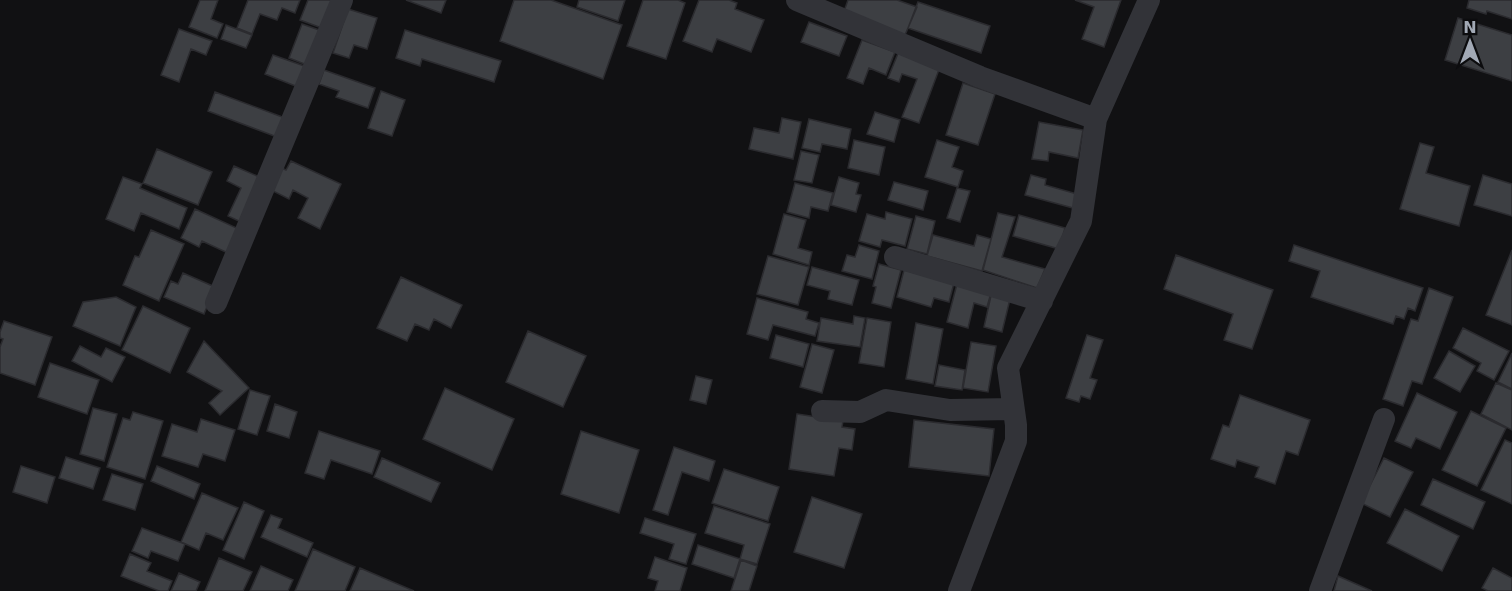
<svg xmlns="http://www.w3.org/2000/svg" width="1512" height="591" viewBox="0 0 1512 591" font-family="'DejaVu Sans',sans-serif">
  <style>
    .building { fill: #3d3f43; stroke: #2b2b2f; stroke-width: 1.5 }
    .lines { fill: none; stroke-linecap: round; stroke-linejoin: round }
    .street { stroke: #323338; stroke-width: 22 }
  </style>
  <rect width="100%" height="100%" fill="#111113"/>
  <!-- building -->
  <path class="building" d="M200,0H218L211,19L223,24L217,38L189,27Z
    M248,0H300L295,13L282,8L277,20L260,14L252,34L237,28Z
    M308,0H333L327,30L300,20Z
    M406,0H446L441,13Z
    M514,0H551L622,25L603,79L500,41Z
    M579,0H625L618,21L577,7Z
    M643,0H678L685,3L666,59L627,46Z
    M699,0H729L737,3L735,9L764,20L751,52L717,39L712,52L683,41Z
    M848,0H897L917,7L905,35L842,17Z
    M1075,0H1121L1104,47L1082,39L1094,7Z
    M1469,0H1512V19L1487,11L1486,14L1467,8Z
    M918,2L990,26L981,53L908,28Z
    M348,9L377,18L367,49L354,45L349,58L333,53Z
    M1458,18L1512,35V81L1445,60Z
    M809,22L847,36L839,56L801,42Z
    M302,24L325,32L312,67L289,58Z
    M226,25L252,35L246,48L221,39Z
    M179,29L212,41L206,55L191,49L179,82L161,75Z
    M405,30L501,61L494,82L422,59L420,66L396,58Z
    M862,40L895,52L886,75L869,68L863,84L847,78Z
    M899,51L940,67L919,123L902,117L917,79L902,74L899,82L888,78Z
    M273,55L310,68L303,89L265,74Z
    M324,70L375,88L368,108L336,97L339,91L319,84Z
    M963,83L995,94L978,145L946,135Z
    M381,91L405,100L392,136L368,128Z
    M215,92L285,118L277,137L208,111Z
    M875,112L900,120L894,142L867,134Z
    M782,118L801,122L793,159L749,149L754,128L779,133Z
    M809,119L851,129L847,149L822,144L820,152L802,148Z
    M1039,122L1083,130L1078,158L1049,152L1048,161L1032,159Z
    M854,140L885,147L879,175L848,168Z
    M937,140L959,147L952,167L963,171L958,187L925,177Z
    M1420,143L1434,147L1426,173L1470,186L1459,226L1400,209Z
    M157,149L212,172L198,205L143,183Z
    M801,151L819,155L812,183L794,180Z
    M291,161L341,184L320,229L298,218L308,198L293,190L289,199L267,188L277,166L286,170Z
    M234,166L264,179L243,223L228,216L241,188L227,181Z
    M1031,175L1046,179L1045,185L1077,194L1073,208L1025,195Z
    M1483,175L1512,184V216L1474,205Z
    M123,177L142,184L140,188L187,208L179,229L141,213L134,231L106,219Z
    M839,177L859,183L856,194L861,195L856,212L831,205Z
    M894,182L928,191L923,210L888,200Z
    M795,183L833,193L828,211L811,207L809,218L787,212Z
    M957,188L970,191L960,222L947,218Z
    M195,209L241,230L230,254L202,241L199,247L181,238Z
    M886,212L912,219L905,246L882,240L880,247L859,241L867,214L885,219Z
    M998,213L1015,217L1002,257L1045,269L1037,288L983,270Z
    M784,214L806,220L798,248L812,252L809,265L773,254Z
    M1019,215L1065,228L1059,249L1013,236Z
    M916,216L935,221L927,254L907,249Z
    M151,230L184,244L159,301L123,285L135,256L139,257Z
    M933,235L974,246L977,235L991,239L982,271L927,256Z
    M859,245L879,251L872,279L842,271L847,255L855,257Z
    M1294,245L1423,288L1415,311L1408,308L1404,319L1396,316L1393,324L1311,297L1320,271L1289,261Z
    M1512,250V325L1486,315Z
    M1176,255L1273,290L1252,349L1224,340L1233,314L1164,289Z
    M768,256L809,267L798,305L757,294Z
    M879,264L901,270L891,308L872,303L876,287L873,286Z
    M812,267L859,280L852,305L828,299L830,291L807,285Z
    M904,270L954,283L949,302L934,298L931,307L897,297Z
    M183,273L215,287L204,314L164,297L171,281L178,284Z
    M401,277L462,305L451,328L434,319L429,330L415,324L407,341L377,328Z
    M957,284L991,293L987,307L974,303L968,328L947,322Z
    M1429,288L1453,297L1422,384L1412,381L1403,406L1383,399L1411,319L1418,321Z
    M992,291L1011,295L1002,332L984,327Z
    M116,297L136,307L120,346L73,326L83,302Z
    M757,298L808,312L806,319L819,323L815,336L773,325L768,340L747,334Z
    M143,306L190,328L170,373L122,350Z
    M854,316L865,318L860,347L817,341L821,318L853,324Z
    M867,318L891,322L884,367L859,363Z
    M4,321L52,337L35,385L0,373V347L3,339L0,338V332Z
    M916,323L943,329L933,384L906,379Z
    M1463,328L1509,351L1494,380L1477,371L1481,363L1453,348Z
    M528,331L586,356L563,407L506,382Z
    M776,335L809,344L803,367L770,358Z
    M1087,335L1103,340L1090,378L1097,380L1090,399L1081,396L1079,402L1066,398Z
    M204,341L249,388L220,415L209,403L222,391L187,372Z
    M971,342L996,346L988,392L963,388Z
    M812,344L834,350L822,393L800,387Z
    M80,346L101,357L106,348L125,357L112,382L72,361Z
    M1449,351L1475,366L1460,392L1434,378Z
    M1512,353V389L1498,382Z
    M50,363L99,380L87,414L38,397Z
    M939,365L965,370L962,390L935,386Z
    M696,376L712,380L706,404L690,400Z
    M1496,383L1512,390V430L1481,414Z
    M445,388L514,419L492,470L423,439Z
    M250,390L270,396L257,435L238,429Z
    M1417,393L1457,412L1440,449L1416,438L1411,448L1395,441Z
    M1240,395L1310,420L1298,455L1286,451L1275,484L1255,477L1259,467L1237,460L1235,467L1211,459L1223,425L1229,427Z
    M275,404L297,412L289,438L267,431Z
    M93,408L117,414L104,461L80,454Z
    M1471,411L1506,428L1477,486L1442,470Z
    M133,412L163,421L145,479L107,467L123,418L130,420Z
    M797,414L843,421L842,427L855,429L852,450L839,448L834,476L789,469Z
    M201,419L235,430L225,461L203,454L198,467L162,456L172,424L197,432Z
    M914,420L994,429L989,476L909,467Z
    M319,431L380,451L372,474L331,460L324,479L305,473Z
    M581,431L639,450L619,513L561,494Z
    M1505,440L1512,443V504L1481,490Z
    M674,447L715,461L709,481L682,472L668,515L653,510Z
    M66,457L100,468L93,489L59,478Z
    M382,458L440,483L431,502L374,477Z
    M1384,458L1413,472L1390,517L1361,503Z
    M21,466L55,477L47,503L13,492Z
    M157,466L200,484L194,499L151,481Z
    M724,469L779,487L768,521L712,503Z
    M112,474L143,484L135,510L103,500Z
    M1433,479L1485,502L1473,529L1421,505Z
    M202,493L238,508L223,540L206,533L199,550L181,542Z
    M812,497L862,514L844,568L794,552Z
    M244,502L264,511L244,559L223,550Z
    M714,506L770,524L757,564L740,559L744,545L705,533Z
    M1405,509L1459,536L1442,571L1387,543Z
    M271,515L282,519L278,528L313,543L307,557L261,537Z
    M645,518L696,534L686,564L669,559L674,544L640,533Z
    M142,528L185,544L178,561L151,551L148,558L132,551Z
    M698,545L740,559L734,578L692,564Z
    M313,549L355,567L345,591H295Z
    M130,554L151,563L147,571L172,581L168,591H159L121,576Z
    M655,557L687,568L680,591H655L658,581L648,578Z
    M219,558L252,572L243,591H205Z
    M741,560L757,566L749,591H731Z
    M261,566L293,580L288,591H250Z
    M360,568L414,591H350Z
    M1493,568L1512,578V591H1488L1482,588Z
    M179,573L200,582L196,591H171Z
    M1338,576L1372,591H1334Z"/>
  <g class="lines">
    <!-- street -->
    <path class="street" d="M797,0L980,77L1096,119
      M895,257L1042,301
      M216,303L342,0
      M822,411L860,412L886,400L950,410L1013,409
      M959,591L1016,441V425L1008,368L1081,221L1096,119L1149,0
      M1320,591L1384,419"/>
  </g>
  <!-- north arrow -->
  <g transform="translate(1470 42)" stroke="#0c0c0e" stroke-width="4.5" paint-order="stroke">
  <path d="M0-4.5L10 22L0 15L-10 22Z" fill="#a2a9b5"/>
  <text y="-9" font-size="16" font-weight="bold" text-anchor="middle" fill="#a2a9b5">N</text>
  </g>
</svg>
